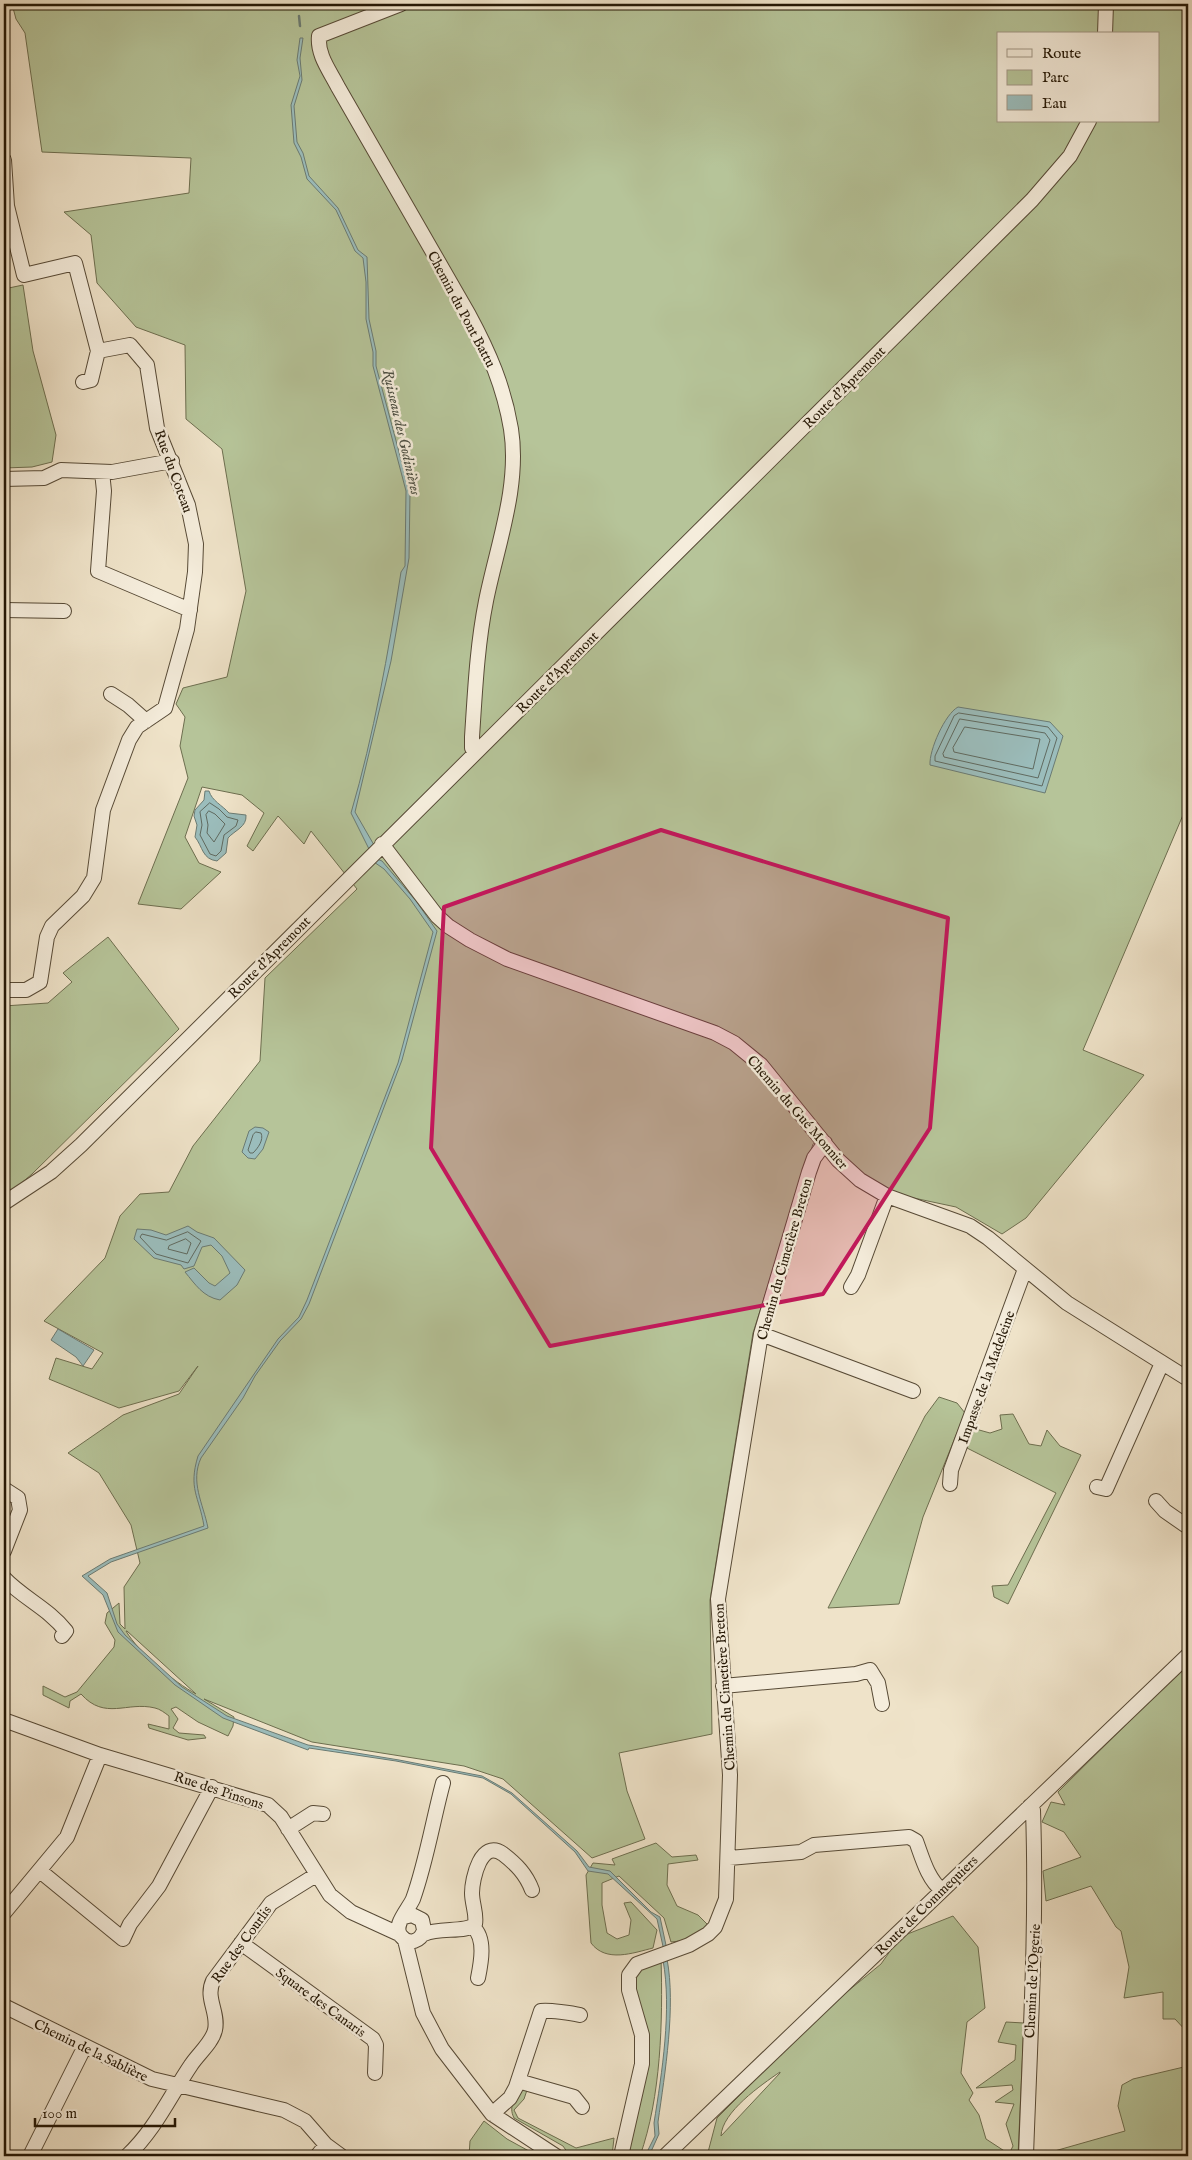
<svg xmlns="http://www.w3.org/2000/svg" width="1192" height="2160" viewBox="0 0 1192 2160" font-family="'IM FELL English',serif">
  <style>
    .green { fill: #b6c499; stroke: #6d6e4f; fill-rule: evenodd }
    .water { fill: #9bbdbc; stroke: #6b7b73 }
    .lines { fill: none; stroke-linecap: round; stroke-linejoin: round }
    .shore { stroke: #606a60; stroke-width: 1 }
    .stream { stroke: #6b7b73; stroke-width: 2.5 }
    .minor-casing { stroke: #574a36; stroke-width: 16 }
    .minor { stroke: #f5eddc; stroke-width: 14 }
    .marked { fill: #c2185b; fill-opacity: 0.2; stroke: #c2185b; stroke-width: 4; stroke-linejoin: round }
    .labels { text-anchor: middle; stroke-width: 5; stroke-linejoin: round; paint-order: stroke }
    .street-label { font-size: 14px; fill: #241705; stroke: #f5eddc }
    .water-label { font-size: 15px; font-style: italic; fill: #4e5145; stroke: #f5eddc }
  </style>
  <rect width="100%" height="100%" fill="#efe3c9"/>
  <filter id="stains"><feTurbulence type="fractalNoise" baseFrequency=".004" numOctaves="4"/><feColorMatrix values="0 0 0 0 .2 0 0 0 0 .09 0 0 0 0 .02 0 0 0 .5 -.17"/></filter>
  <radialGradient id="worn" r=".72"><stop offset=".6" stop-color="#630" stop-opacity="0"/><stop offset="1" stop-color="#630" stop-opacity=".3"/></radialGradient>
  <!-- green -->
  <path class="green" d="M12,4H1188V817L1183,815L1083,1050L1144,1075L1026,1218L1002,1234L956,1207L909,1197L873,1184L839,1152L827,1136L813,1144L753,1333L710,1600L712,1734L619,1753L627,1791L645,1839L592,1858L503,1779L464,1766L312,1742L204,1699L234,1717L233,1726L228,1736L198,1722L176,1707L171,1709L178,1719L173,1728L179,1733L204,1735L206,1738L188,1740L149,1728L148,1724L169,1729V1716C165,1713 160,1709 155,1708C127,1701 105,1721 81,1694L70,1701L69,1708L43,1695V1686L65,1697L77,1692L114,1647L115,1640L105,1623L107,1613L119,1603L120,1624L125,1629L124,1587L140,1563L131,1525L99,1473L68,1453L123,1415L179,1394L198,1366L179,1391L119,1408L49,1379L56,1358L92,1369L103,1353L44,1321L105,1258L120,1216L140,1194L169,1192L193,1146L260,1061L265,978L357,889L311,831L304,844L278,816L253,851L247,846L264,813L242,795L202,787L185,837L199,863L221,872L181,909L138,904L188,778L180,746L185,717L176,704L183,688L227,677L246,591L222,449L186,419L185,345L136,327L97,283L91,235L64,212L189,193L191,158L42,152L25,33L16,19ZM998,34H1158V121H998ZM126,1631H127L196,1694C174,1682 139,1653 126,1631Z
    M23,285L33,351L56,435L52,462L32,467L4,468V289Z
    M108,937L179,1029L32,1174L11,1192L4,1179V1006L48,1003L72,982L63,973Z
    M939,1397L957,1403L965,1413L923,1517L899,1604L828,1608L925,1416Z
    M1013,1414L1029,1444L1041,1446L1047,1430L1060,1446L1081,1455L1008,1604L994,1597L992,1586L1008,1585L1056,1493L965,1447L972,1428L990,1433L1002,1429L1000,1415Z
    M1188,1663V2033L1175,2019H1163V1992L1124,1998L1129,1967L1121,1931L1116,1927L1091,1886L1046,1901L1043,1871L1081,1857L1064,1832L1042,1822L1051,1802L1065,1805L1058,1792Z
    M656,1843L672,1857L696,1855L698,1860L668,1864L667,1885L677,1906L698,1915L709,1926L688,1940L671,1942L664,1918L619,1876L602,1883V1905L607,1933L617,1939L629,1935L631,1920L624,1903L631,1902L657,1930L653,1948C633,1953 606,1963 591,1943L586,1875L593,1863L615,1865L612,1859Z
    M953,1916L978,1947L985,2008L967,2022L961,2073L973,2093L969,2100L979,2115L986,2139L1009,2154L1013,2146L1006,2124L1014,2104L995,2102L1013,2090L1012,2085L976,2088L1015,2060L1016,2045L998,2042L1006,2022L1024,2023L1018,2156H707L717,2118L826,2009L881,1964L900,1937ZM780,2072V2073L721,2136C722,2112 761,2085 780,2072Z
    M661,1958C663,2021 661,2097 640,2156H627L644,2075L631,1977L637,1968Z
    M1188,2066V2156H1050L1051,2152L1125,2131L1118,2106L1122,2085L1133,2079Z
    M522,2089L527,2090L524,2099L514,2110L518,2118L576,2148L614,2138L612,2156H570L563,2146L514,2118C508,2106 515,2099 522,2089Z
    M484,2121L507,2139L538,2156H469L470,2141Z"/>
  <!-- water -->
  <path class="water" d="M300,38H303L300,58L302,80L294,106L297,142L303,153L309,176L338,208L358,250L367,257L369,319L376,351V366L410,493L409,558L391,661L355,812L374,845L369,849L351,813C374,734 388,654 401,572L405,566L406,491L373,366V352L366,319V282L363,258L355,251L336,210L307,179L301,157L294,143L291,105L300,76L297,60Z
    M958,707L1050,722L1063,736L1045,793L930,765C929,750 945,714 958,707Z
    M205,791H209C212,801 222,805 229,813L246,815C247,827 235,830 228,838L226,853L217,861C202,859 203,847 195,837L197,825L194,816L195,810L204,800Z
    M377,859L382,861L416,901L437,931L402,1060L309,1304L301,1319L280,1341L255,1376L243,1398L201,1458C190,1482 203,1503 208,1528L111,1562L88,1576L107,1593L117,1624L125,1635L182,1687L227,1716L308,1745L399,1760L482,1776L512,1793L577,1851L589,1867L610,1871L651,1912L660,1917L667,1950L664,1951L657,1919L608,1874L588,1871L575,1852L511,1794L483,1778L396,1761L309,1748L308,1750L223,1718L175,1685L118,1632L103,1595L82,1576L110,1559L204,1526C199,1496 188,1489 198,1456L278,1339L299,1317L307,1300L398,1063L433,932L410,899L384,869L374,862Z
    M255,1127L263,1128L269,1132L263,1149L255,1159L248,1158L242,1152L249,1131Z
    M188,1226L197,1232L214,1238L245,1270L237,1285L220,1300C203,1297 195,1284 185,1272L194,1268L209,1283L215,1286L230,1273L222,1256L211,1245L202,1247L194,1266L184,1269L181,1265L154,1258L134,1239L137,1229L151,1230L166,1235Z
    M58,1329L94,1350L83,1366L76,1357L51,1340Z
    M667,1959C676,2006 665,2073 658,2122L659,2134L649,2156H645L655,2136L654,2123C662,2072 672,2010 663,1960Z"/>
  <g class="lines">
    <!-- shore -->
    <path class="shore" d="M959,713L1048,727L1057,738L1042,786L935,761V756L954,716Z
      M960,719L1045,733L1050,740L1038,778L944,757L943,754Z
      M965,727L1040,739L1033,769L954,752L953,748Z
      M210,803L219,809L227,817L238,820L236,826L224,835L221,851L216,856L210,854L200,835L202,825L200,812Z
      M209,811L215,814L225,824L214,842L207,833L208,825L206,815Z
      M256,1132L261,1133C264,1140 258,1148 253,1153H250L248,1150L253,1135Z
      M188,1232L201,1241L188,1263L156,1254L140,1237L142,1234L166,1240Z
      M186,1239L191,1243L187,1254L168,1249L169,1246Z"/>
    <!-- stream -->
    <path class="stream" d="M299,16L300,26"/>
    <!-- minor casing -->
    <g class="minor-casing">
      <path id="minor" d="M401,4L319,36C317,55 330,71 338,87L469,315C489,352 504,387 511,429C520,486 497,546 486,601C477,646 475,692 472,737V748L475,753
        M1105,34L1106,4
        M4,160L7,206L24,275L75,263L98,351L130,345L147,365L157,428L188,505L196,544L195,572L187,629L165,708L137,727L129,740L103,810L94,878L83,896L52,926L47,937L40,982L26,990H4
        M83,382L91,380L98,351
        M102,472L104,491L98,571L190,610
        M4,479L44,478L61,470L112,472L172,461
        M4,610L64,611
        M111,694L128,705L146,721
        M382,844L437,916L448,926L470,940L507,959L715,1033L734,1043L761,1065L838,1160L860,1180L887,1196L970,1226L988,1238L1067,1303L1188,1379
        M4,1203L51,1172L81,1145L1032,200L1070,156L1089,121
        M851,1287L858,1275L887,1196
        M761,1334L913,1391
        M950,1484L951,1470L1025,1269
        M1097,1487L1106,1489L1162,1363
        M4,1489L18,1498L20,1510L4,1551
        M1156,1501L1165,1511L1188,1527
        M4,1578C23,1598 49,1609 66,1631L62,1636
        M723,1686L856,1674L870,1670L878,1683L882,1704
        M4,1720L100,1755L268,1805L281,1817L330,1895L351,1912L399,1934
        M288,1829L313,1813L323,1814
        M729,1858L801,1852L814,1845L909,1837L916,1841C922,1857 928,1880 942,1890
        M40,1871L123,1939L130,1924L159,1886L212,1787
        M4,1913L67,1837L100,1755
        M404,1917L412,1915L422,1920L424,1930C421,1941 409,1946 401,1936C392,1926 408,1910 413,1899C426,1863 433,1820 443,1783
        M473,1927C486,1938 481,1963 478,1978
        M424,1934C440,1927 467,1933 475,1924C477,1914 472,1904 472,1893C472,1879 481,1838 503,1854C516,1864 526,1874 532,1890
        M405,1940L423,2013L442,2049L492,2114L556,2156
        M241,1943L373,2039L376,2045L375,2073
        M4,2006L152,2079L284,2110L305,2121L326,2145L341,2156
        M518,2081L574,2097L582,2107
        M492,2114L510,2098L516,2087L541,2011C549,2010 572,2013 580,2015
        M30,2156L84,2048
        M127,2156C155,2130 170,2096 191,2065C198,2054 212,2043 215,2030C219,2013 205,1998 213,1981L271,1903L316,1875
        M317,2156L326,2145
        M621,2156L642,2064V2035L629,1990V1975L637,1964L689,1945L708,1934L715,1927L726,1899L730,1775L718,1599L761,1334L809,1172L814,1158L825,1143
        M665,2156L1188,1655
        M1026,2156C1030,2041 1037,1926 1033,1810L1030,1806"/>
    </g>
    <!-- minor -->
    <use href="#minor" class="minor"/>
  </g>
  <!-- marked area -->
  <path class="marked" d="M661,830L948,918L930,1128L823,1294L550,1346L431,1148L444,907Z"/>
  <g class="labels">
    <!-- street labels -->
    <g class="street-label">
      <text transform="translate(462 309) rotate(62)" y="5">Chemin du Pont Battu</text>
      <text transform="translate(844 387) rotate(-45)" y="5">Route d'Apremont</text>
      <text transform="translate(174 471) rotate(70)" y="5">Rue du Coteau</text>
      <text transform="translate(557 672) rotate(-45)" y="5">Route d'Apremont</text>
      <text transform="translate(269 957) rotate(-45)" y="5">Route d'Apremont</text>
      <text transform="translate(798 1112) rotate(49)" y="5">Chemin du Gué Monnier</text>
      <text transform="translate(784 1259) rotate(-74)" y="5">Chemin du Cimetière Breton</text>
      <text transform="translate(986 1377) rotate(-70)" y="5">Impasse de la Madeleine</text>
      <text transform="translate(724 1687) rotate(-94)" y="5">Chemin du Cimetière Breton</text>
      <text transform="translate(219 1790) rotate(18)" y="5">Rue des Pinsons</text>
      <text transform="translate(926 1905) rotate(-44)" y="5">Route de Commequiers</text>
      <text transform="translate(241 1944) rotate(-54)" y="5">Rue des Courlis</text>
      <text transform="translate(1032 1981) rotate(-87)" y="5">Chemin de l'Ogerie</text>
      <text transform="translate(321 2002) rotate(36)" y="5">Square des Canaris</text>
      <text transform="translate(91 2050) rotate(26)" y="5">Chemin de la Sablière</text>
    </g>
    <!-- water labels -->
    <g class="water-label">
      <text transform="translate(402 432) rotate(77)" y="5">Ruisseau des Godinières</text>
    </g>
  </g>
  <!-- margin -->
  <rect width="1192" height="2160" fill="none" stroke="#efe3c9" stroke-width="20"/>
  <rect x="5" y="5" width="1182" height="2150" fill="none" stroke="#241705" stroke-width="2.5"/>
  <rect x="10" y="10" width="1172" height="2140" fill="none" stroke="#241705"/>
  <!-- legend -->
  <rect x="997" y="32" width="162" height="90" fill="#f5eddc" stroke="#a19786"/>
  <rect x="1007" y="49" width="25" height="8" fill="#f5eddc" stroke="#a19786"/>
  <text x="1042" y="58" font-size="15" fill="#241705">Route</text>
  <rect x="1007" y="70" width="25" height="15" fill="#b6c499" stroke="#a19786"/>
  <text x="1042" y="82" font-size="15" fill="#241705">Parc</text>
  <rect x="1007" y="95" width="25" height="15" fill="#9bbdbc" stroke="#a19786"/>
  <text x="1042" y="108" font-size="15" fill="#241705">Eau</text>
  <!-- scale -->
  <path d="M35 2118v8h140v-8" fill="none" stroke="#241705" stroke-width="2.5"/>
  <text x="42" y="2118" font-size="15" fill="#241705" stroke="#f5eddc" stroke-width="4" paint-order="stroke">100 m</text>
  <rect width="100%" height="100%" filter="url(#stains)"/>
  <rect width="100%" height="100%" fill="url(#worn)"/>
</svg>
